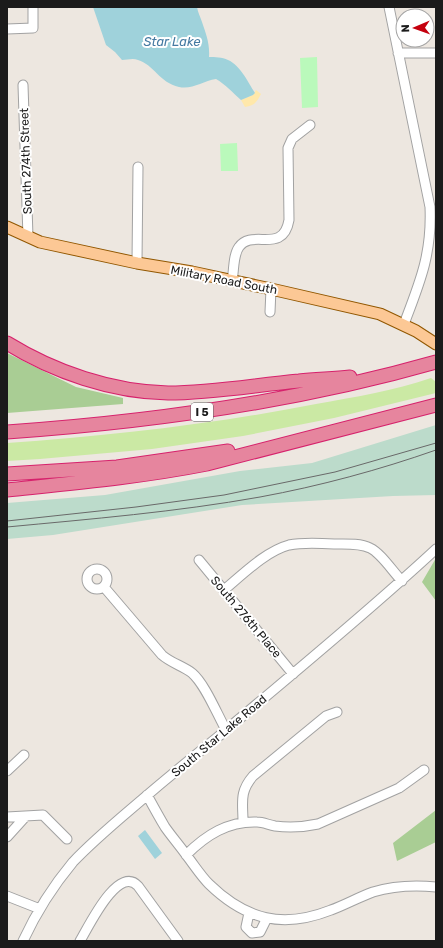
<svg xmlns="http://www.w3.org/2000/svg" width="443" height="948" viewBox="0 0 443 948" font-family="Rubik,sans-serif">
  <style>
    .grass { fill: #cbe9a4 }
    .forest { fill: #a9cd94 }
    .wetland { fill: #bcdbcb }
    .sand { fill: #ffe8ab }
    .park { fill: #baf9bb }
    .water { fill: #9fd2db }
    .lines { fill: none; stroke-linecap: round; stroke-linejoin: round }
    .minor-casing { stroke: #a2a2a2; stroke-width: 11 }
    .major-casing { stroke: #915700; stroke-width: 13 }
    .highway-casing { stroke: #d6226c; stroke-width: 15 }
    .minor { stroke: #fff; stroke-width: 9 }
    .major { stroke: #fcc895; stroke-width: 11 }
    .highway { stroke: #e6859e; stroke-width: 13 }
    .tram { stroke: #696969; stroke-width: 1 }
    .labels { text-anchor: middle; stroke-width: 4; stroke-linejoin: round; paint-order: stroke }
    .shield { fill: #fff; stroke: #5f5f5f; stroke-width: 1 }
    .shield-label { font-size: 11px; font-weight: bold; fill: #1b1b1b }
    .street-label { font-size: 12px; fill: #1b1b1b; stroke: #fff }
    .water-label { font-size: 13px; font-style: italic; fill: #457aa2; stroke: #fff }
  </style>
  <rect width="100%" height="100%" fill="#ede7e0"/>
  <!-- grass -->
  <path class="grass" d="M431,378L436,382V393L334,418L243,436L152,449L40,459L7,461V443C111,436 214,424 316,404C354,397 394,391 431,378Z"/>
  <!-- forest -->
  <path class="forest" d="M7,353L76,387L123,398V404L7,413Z
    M436,558V601L422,582Z
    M436,810V842L397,861L393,843Z"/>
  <!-- wetland -->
  <path class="wetland" d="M436,425V495L393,496L242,505L53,535L7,539V503L105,495L240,471L312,463Z"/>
  <!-- sand -->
  <path class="sand" d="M256,90L261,94C257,102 254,106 245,107L241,100L253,95Z"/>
  <!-- park -->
  <path class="park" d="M317,57L318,107L302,108L300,58Z
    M237,143L238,171H221L220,144Z"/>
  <!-- water -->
  <path class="water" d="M93,7H197C198,13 200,16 202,22C206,34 210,44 209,57C215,57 222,57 228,60C240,65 248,82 255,93L253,95L241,100C233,93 225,84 216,79C203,81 192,90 179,87C160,83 153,64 138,60C133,58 127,60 122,60L115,52L106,45Z
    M145,830L162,853L155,859L138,836Z"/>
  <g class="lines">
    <!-- minor casing -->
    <g class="minor-casing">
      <path id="minor" d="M389,7L430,207C432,254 420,282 404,324
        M7,29L33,28V7
        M398,53H436
        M23,85L28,237
        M137,263L138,167
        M232,281C234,271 233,255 239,247C252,228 283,255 289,220L288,148L292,139L310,125
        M270,312L271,289
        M199,560L293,674
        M87 579a10 10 0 1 1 20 0a10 10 0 1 1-20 0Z
        M104,587L162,655C171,663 183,666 192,673C205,684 217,714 226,730
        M224,590C242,575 266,551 289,545C303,542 319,543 334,544C345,544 360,543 370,548C381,553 393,572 402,581
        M7,771L24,755
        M147,795C153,806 159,817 165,827C172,837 180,846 187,856C194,865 201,876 209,884C246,920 283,929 331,910C345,905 359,897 373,892C393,886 415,885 436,887
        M7,817L43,815L67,839
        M243,822C243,803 239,792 253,776L326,716L337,712
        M7,837L26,816
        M186,855C206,835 228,821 257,822C263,822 269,825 275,826C290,828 304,827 318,824L399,788L424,770
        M7,896L40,909
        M249,913L246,927L252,933L260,932L267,918
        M23,941C36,913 53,886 73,862C91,843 111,826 131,809C160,784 189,760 219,736C292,674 366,614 436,549
        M80,941C88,928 118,864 138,886L178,941"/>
    </g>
    <!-- major casing -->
    <g class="major-casing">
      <path id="major" d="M7,227L40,242L137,263L192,272L271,289L380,314L416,331L436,344"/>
    </g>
    <!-- highway casing -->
    <g class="highway-casing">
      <path id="highway" d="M7,343C54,372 112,392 168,393C212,393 255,385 299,381C316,379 333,379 350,377
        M7,432C152,422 296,402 436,362
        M7,474L117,467L228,451
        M7,490C74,483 141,477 207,464L436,405"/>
    </g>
    <!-- minor -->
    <use href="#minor" class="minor"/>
    <!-- major -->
    <use href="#major" class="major"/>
    <!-- highway -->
    <use href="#highway" class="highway"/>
    <!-- tram -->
    <path class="tram" d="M7,521L136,507L224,495L335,472L436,443
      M7,527C91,519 176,512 260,497C320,486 379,470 436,450"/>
  </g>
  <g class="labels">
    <!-- shield labels -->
    <rect class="shield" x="191" y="403" width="22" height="18" rx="3"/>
    <g class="shield-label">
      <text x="202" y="416">I 5</text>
    </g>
    <!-- street labels -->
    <g class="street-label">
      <text transform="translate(26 161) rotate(-92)" y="4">South 274th Street</text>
      <text transform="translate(224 280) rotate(11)" y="4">Military Road South</text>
      <text transform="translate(246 617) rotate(50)" y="4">South 276th Place</text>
      <text transform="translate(219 736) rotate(-40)" y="4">South Star Lake Road</text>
    </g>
    <!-- water labels -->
    <g class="water-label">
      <text x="172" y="46">Star Lake</text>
    </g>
  </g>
  <!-- border -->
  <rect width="443" height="948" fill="none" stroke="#1b1b1b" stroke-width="16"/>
  <!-- north arrow -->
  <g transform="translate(415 28) rotate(268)"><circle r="19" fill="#ffffff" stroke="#a4a4a4"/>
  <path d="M0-3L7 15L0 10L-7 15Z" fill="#c5000e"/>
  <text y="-6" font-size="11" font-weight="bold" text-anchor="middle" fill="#1b1b1b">N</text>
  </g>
</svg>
